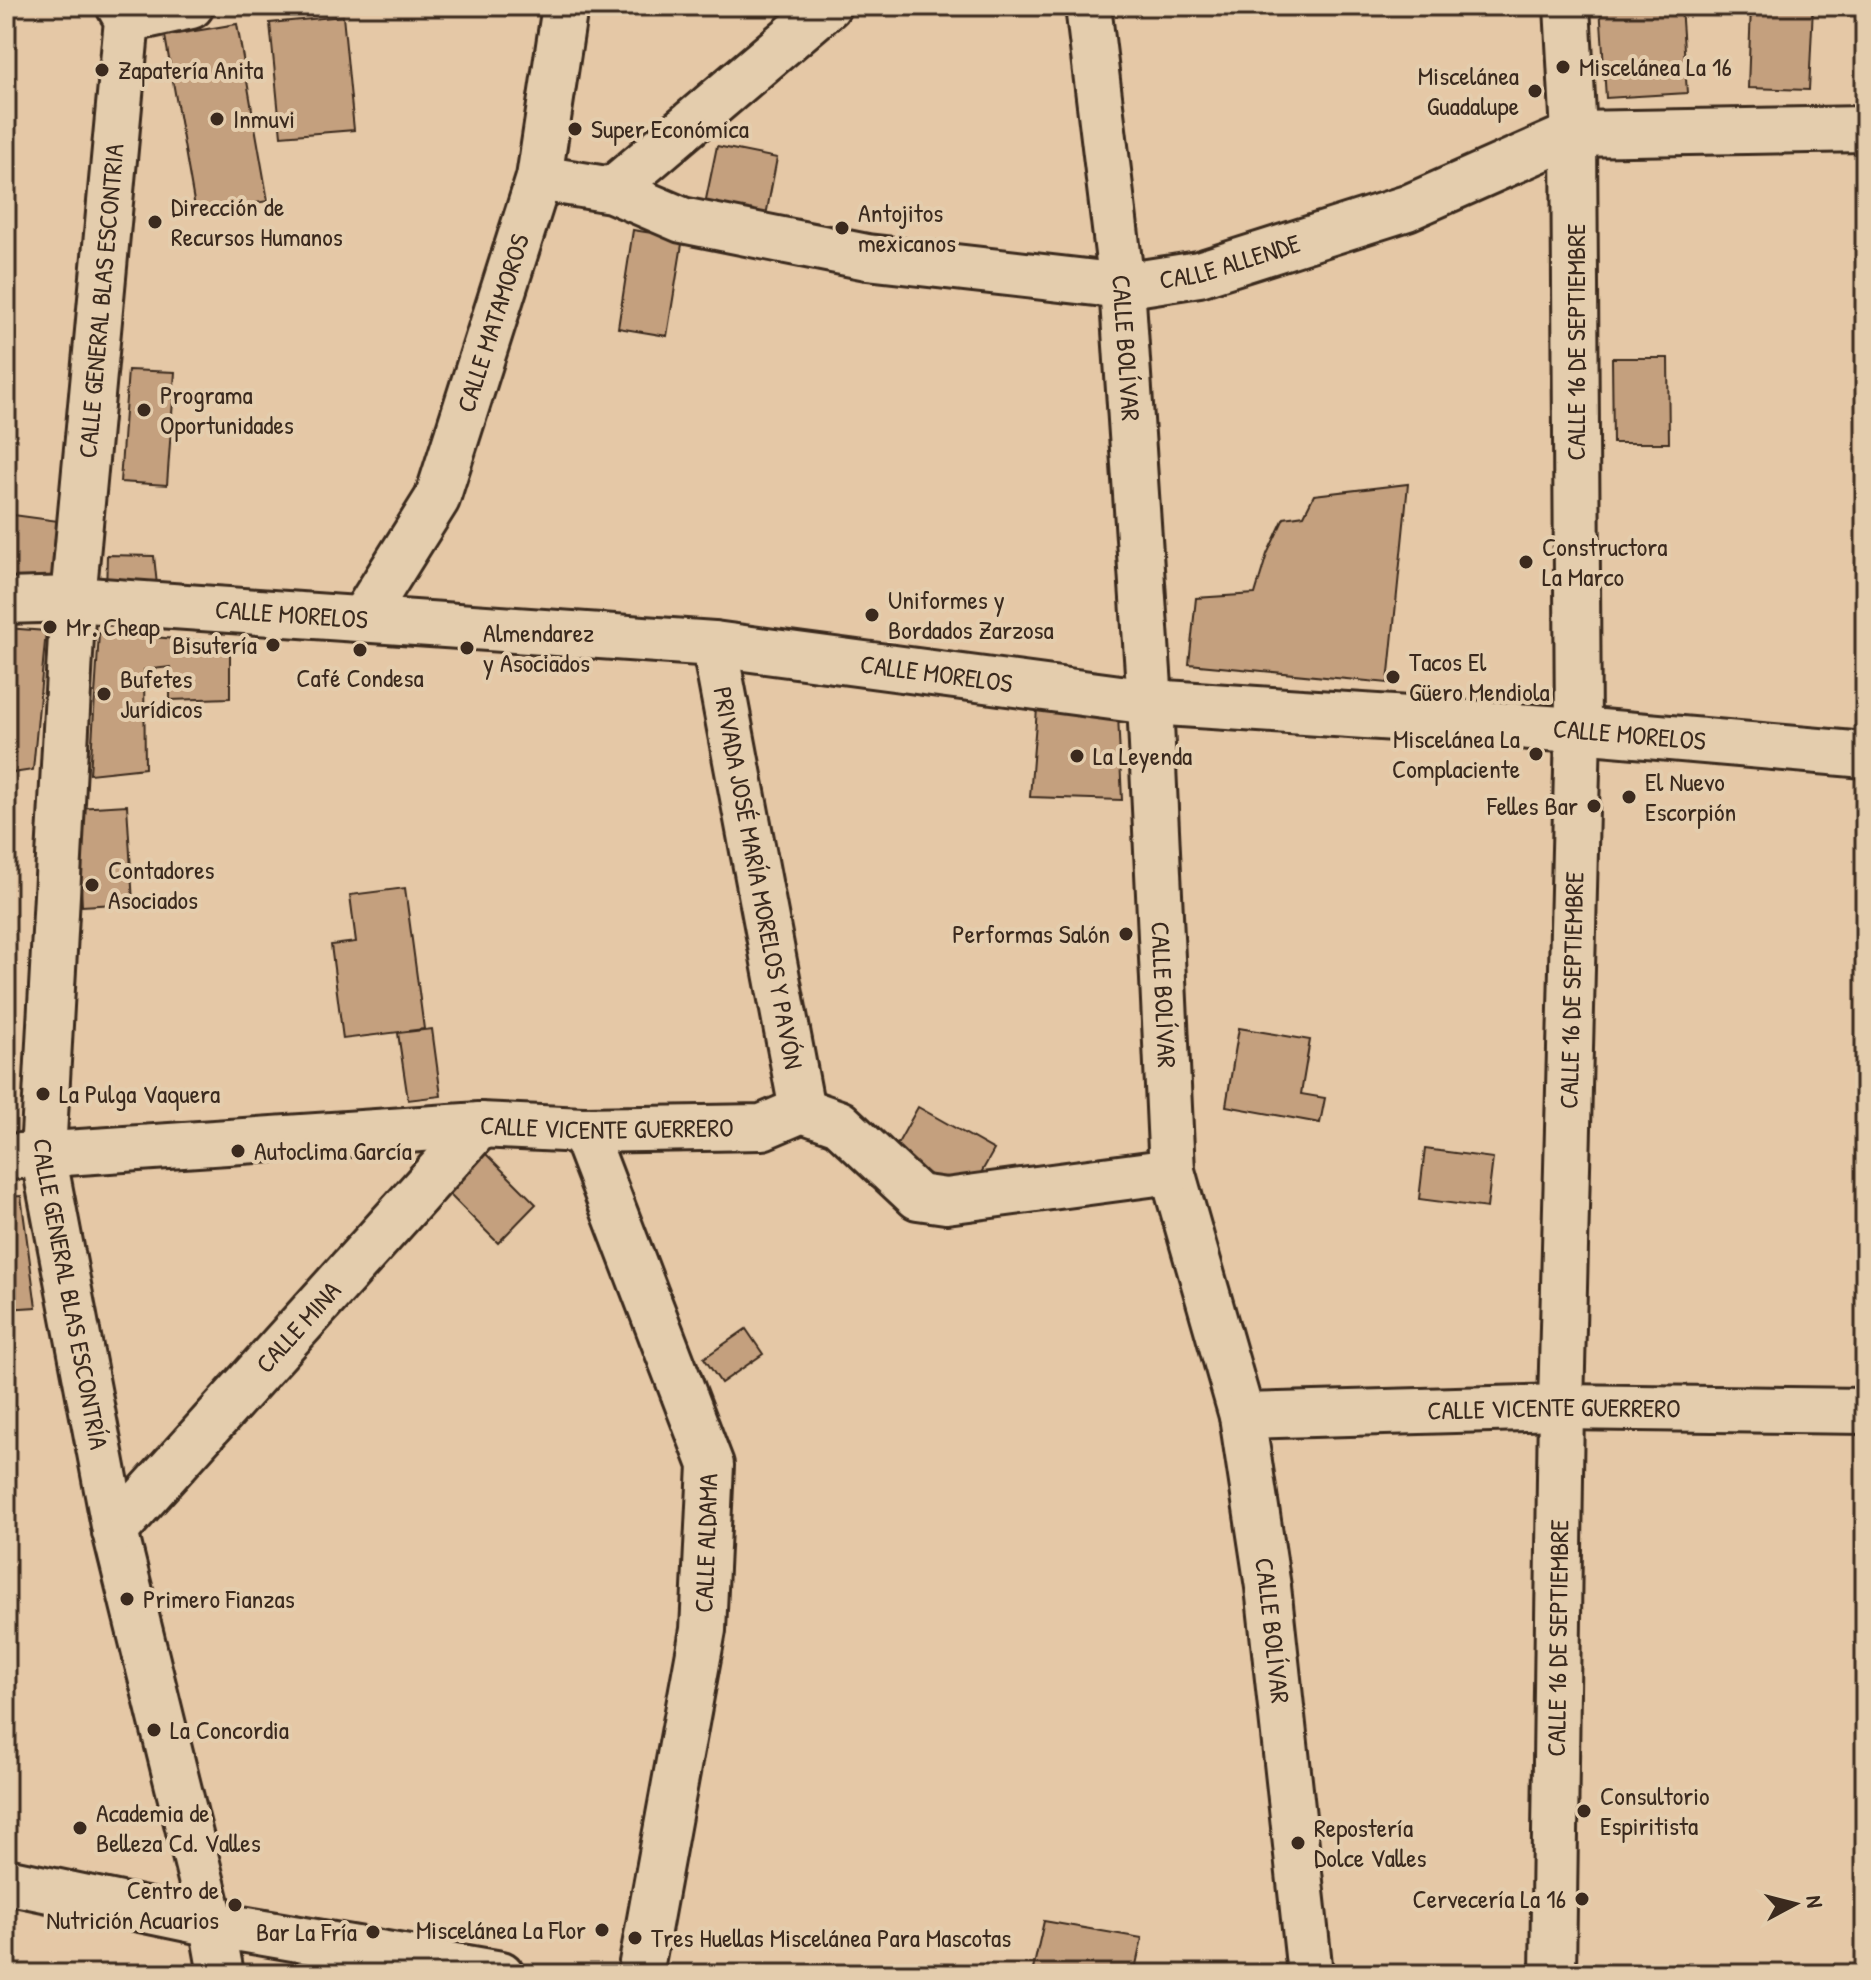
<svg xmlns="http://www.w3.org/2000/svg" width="1871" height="1980" viewBox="0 0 1871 1980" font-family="'Patrick Hand',sans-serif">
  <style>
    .building { fill: #c4a07e; stroke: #3b2a1e; stroke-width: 2 }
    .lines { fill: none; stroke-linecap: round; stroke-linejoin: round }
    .minor-casing { stroke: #3b2a1e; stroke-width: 50 }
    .minor { stroke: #e4cdad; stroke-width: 44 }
    .poi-dot { fill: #3b2a1e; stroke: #e4cdad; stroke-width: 3 }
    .labels { text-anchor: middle; stroke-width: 8; stroke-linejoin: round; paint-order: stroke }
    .poi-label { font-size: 26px; fill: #3b2a1e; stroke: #e4cdad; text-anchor: start }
    .street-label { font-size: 26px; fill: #3b2a1e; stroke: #e4cdad }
  </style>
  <rect width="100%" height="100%" fill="#e5c8a6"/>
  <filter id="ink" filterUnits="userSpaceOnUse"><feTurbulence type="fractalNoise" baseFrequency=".0125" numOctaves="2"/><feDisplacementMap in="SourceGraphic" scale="16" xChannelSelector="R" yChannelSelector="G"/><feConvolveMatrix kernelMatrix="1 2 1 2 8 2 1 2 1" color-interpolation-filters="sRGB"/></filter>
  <g filter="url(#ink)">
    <!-- building -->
    <path class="building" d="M1600,6H1681L1687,93L1606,98Z
      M1751,6H1813L1809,90L1748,88Z
      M343,16L354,130L281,136L270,23Z
      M237,24L268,201L196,213L165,36Z
      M717,146L777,158L765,221L704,209Z
      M633,230L683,238L667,336L618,328Z
      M1612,358H1668L1669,443H1613Z
      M128,370L175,372L167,485L120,482Z
      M1408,484L1388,683L1189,664L1196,598L1255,594L1267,554L1284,518L1304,515L1314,495Z
      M6,514L66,522L65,578L6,590Z
      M107,555L154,556L158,595L106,594Z
      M6,628L46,631L33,770L6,774Z
      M99,633L230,643V698L170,700V667L144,670L145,768L90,774Z
      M1037,709L1118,715L1122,800L1030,797Z
      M127,805L133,903L82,906L77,808Z
      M405,888L424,1029L343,1039L331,945L356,942L350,895Z
      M6,989H11L8,1133H6Z
      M1239,1028L1310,1040L1301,1094L1325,1098L1320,1123L1226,1106Z
      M432,1029L441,1096L408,1100L398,1033Z
      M918,1107L994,1150L968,1196L892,1154Z
      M480,1148L536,1204L498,1243L442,1187Z
      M1425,1149L1493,1158L1487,1208L1419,1199Z
      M21,1196L36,1307L6,1309V1197Z
      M746,1329L763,1354L721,1383L704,1358Z
      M1044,1921L1142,1938L1134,1974H1032Z"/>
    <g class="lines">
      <!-- minor casing -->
      <g class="minor-casing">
        <g id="minor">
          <path id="s1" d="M119,6L127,20L73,599L43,1154L115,1531L212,1924L221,1974"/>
          <path id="s2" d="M1088,6L1122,286L1150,702L1172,1171L1242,1416L1268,1587L1310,1974"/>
          <path d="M127,20L191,6"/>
          <path id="s3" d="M539,178L612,190L682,220L867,257L1122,286L1199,274L1407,208L1574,134L1865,129"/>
          <path d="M612,190L828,6"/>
          <path id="s4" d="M6,601L73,599L714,644L1150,702L1578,730L1865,755"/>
          <path id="s5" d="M362,619L437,499L539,178L565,6"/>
          <path id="s6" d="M714,644L802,1110"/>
          <path d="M583,1130L711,1465L703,1630L640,1974"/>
          <path id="s7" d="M6,1157L480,1125L583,1130L762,1127L802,1110L839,1123L918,1197L946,1201L1172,1171"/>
          <path id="s8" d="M1242,1416L1561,1407L1865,1411"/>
          <path id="s9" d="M115,1531L480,1125"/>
          <path d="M6,1881L212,1924L501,1974"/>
          <path id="s10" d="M1553,1974L1561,1407L1578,730L1574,134L1567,6"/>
        </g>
      </g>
      <!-- minor -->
      <use href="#minor" class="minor"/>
    </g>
  </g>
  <!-- markers -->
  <g class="poi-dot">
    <circle cx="1563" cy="67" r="8"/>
    <circle cx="102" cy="70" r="8"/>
    <circle cx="1535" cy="91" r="8"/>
    <circle cx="217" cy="119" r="8"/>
    <circle cx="575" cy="129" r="8"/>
    <circle cx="155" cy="222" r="8"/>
    <circle cx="842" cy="228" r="8"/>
    <circle cx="144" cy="410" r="8"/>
    <circle cx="1526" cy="562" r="8"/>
    <circle cx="872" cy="615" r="8"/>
    <circle cx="50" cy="627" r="8"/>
    <circle cx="273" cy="645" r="8"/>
    <circle cx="467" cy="648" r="8"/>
    <circle cx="360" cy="650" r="8"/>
    <circle cx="1393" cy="677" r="8"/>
    <circle cx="104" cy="694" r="8"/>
    <circle cx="1536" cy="754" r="8"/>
    <circle cx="1077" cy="756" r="8"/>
    <circle cx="1629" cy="797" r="8"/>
    <circle cx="1594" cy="806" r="8"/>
    <circle cx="92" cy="885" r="8"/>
    <circle cx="1126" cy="934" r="8"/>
    <circle cx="43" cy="1094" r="8"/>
    <circle cx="238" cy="1151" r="8"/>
    <circle cx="127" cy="1599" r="8"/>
    <circle cx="154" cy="1730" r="8"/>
    <circle cx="1584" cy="1811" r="8"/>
    <circle cx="80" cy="1828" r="8"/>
    <circle cx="1298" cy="1843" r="8"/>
    <circle cx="1582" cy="1899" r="8"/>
    <circle cx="235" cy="1905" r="8"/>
    <circle cx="602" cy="1930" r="8"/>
    <circle cx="373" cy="1932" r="8"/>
    <circle cx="635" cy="1938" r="8"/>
  </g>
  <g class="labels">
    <!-- poi labels -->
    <g class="poi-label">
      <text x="1579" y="76">Miscelánea La 16</text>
      <text x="118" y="79">Zapatería Anita</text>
      <text x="1519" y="85" text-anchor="end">Miscelánea<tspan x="1519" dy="30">Guadalupe</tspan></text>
      <text x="233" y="128">Inmuvi</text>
      <text x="591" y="138">Super Económica</text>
      <text x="171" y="216">Dirección de<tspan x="171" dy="30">Recursos Humanos</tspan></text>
      <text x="858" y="222">Antojitos<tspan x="858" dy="30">mexicanos</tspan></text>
      <text x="160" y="404">Programa<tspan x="160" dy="30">Oportunidades</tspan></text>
      <text x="1542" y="556">Constructora<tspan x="1542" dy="30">La Marco</tspan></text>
      <text x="888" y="609">Uniformes y<tspan x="888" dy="30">Bordados Zarzosa</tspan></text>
      <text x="66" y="636">Mr. Cheap</text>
      <text x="483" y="642">Almendarez<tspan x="483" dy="30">y Asociados</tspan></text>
      <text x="257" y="654" text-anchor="end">Bisutería</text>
      <text x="1409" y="671">Tacos El<tspan x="1409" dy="30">Güero Mendiola</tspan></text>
      <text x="360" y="687" text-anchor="middle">Café Condesa</text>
      <text x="120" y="688">Bufetes<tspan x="120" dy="30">Jurídicos</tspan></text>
      <text x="1520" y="748" text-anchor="end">Miscelánea La<tspan x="1520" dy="30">Complaciente</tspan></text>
      <text x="1093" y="765">La Leyenda</text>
      <text x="1645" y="791">El Nuevo<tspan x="1645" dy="30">Escorpión</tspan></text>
      <text x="1578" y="815" text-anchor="end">Felles Bar</text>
      <text x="108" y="879">Contadores<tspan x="108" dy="30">Asociados</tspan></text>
      <text x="1110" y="943" text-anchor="end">Performas Salón</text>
      <text x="59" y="1103">La Pulga Vaquera</text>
      <text x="254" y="1160">Autoclima García</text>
      <text x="143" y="1608">Primero Fianzas</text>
      <text x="170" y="1739">La Concordia</text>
      <text x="1600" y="1805">Consultorio<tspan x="1600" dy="30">Espiritista</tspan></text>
      <text x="96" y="1822">Academia de<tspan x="96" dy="30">Belleza Cd. Valles</tspan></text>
      <text x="1314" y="1837">Repostería<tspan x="1314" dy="30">Dolce Valles</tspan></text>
      <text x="219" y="1899" text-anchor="end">Centro de<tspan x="219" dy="30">Nutrición Acuarios</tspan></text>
      <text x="1566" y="1908" text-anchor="end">Cervecería La 16</text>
      <text x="586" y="1939" text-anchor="end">Miscelánea La Flor</text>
      <text x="357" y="1941" text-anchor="end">Bar La Fría</text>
      <text x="651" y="1947">Tres Huellas Miscelánea Para Mascotas</text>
    </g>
    <!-- street labels -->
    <g class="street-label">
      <text dy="9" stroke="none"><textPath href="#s3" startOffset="706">CALLE ALLENDE</textPath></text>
      <text transform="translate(101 301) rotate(-85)" y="9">CALLE GENERAL BLAS ESCONTRIA</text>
      <text dy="9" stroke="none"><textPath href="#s5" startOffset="326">CALLE MATAMOROS</textPath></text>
      <text transform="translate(1576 342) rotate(-90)" y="9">CALLE 16 DE SEPTIEMBRE</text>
      <text dy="9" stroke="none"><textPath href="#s2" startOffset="344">CALLE BOLÍVAR</textPath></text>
      <text dy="9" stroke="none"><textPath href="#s4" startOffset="286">CALLE MORELOS</textPath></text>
      <text dy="9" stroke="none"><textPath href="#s4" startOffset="934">CALLE MORELOS</textPath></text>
      <text dy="9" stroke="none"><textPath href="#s4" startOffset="1630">CALLE MORELOS</textPath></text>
      <text dy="9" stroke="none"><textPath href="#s6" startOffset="238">PRIVADA JOSÉ MARÍA MORELOS Y PAVÓN</textPath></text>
      <text dy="9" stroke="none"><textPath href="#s10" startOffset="984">CALLE 16 DE SEPTIEMBRE</textPath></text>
      <text dy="9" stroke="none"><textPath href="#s2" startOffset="992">CALLE BOLÍVAR</textPath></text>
      <text dy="9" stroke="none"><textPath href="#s7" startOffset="602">CALLE VICENTE GUERRERO</textPath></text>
      <text dy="9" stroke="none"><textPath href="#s1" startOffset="1296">CALLE GENERAL BLAS ESCONTRÍA</textPath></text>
      <text dy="9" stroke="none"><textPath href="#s9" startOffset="274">CALLE MINA</textPath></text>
      <text dy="9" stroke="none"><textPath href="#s8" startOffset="312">CALLE VICENTE GUERRERO</textPath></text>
      <text transform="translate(706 1543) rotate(-88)" y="9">CALLE ALDAMA</text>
      <text dy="9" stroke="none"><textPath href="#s2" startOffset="1640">CALLE BOLÍVAR</textPath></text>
      <text dy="9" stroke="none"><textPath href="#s10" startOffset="336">CALLE 16 DE SEPTIEMBRE</textPath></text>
    </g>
  </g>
  <!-- margin -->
  <rect width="1871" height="1980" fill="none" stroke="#e4cdad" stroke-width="32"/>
  <rect x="16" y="16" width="1839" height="1948" fill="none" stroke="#3b2a1e" stroke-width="3" filter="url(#ink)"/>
  <!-- north arrow -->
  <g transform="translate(1795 1904) rotate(83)" stroke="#e4cdad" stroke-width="6" paint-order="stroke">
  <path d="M0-6L14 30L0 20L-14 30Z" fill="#3b2a1e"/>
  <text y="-12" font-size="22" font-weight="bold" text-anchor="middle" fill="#3b2a1e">N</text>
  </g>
</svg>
